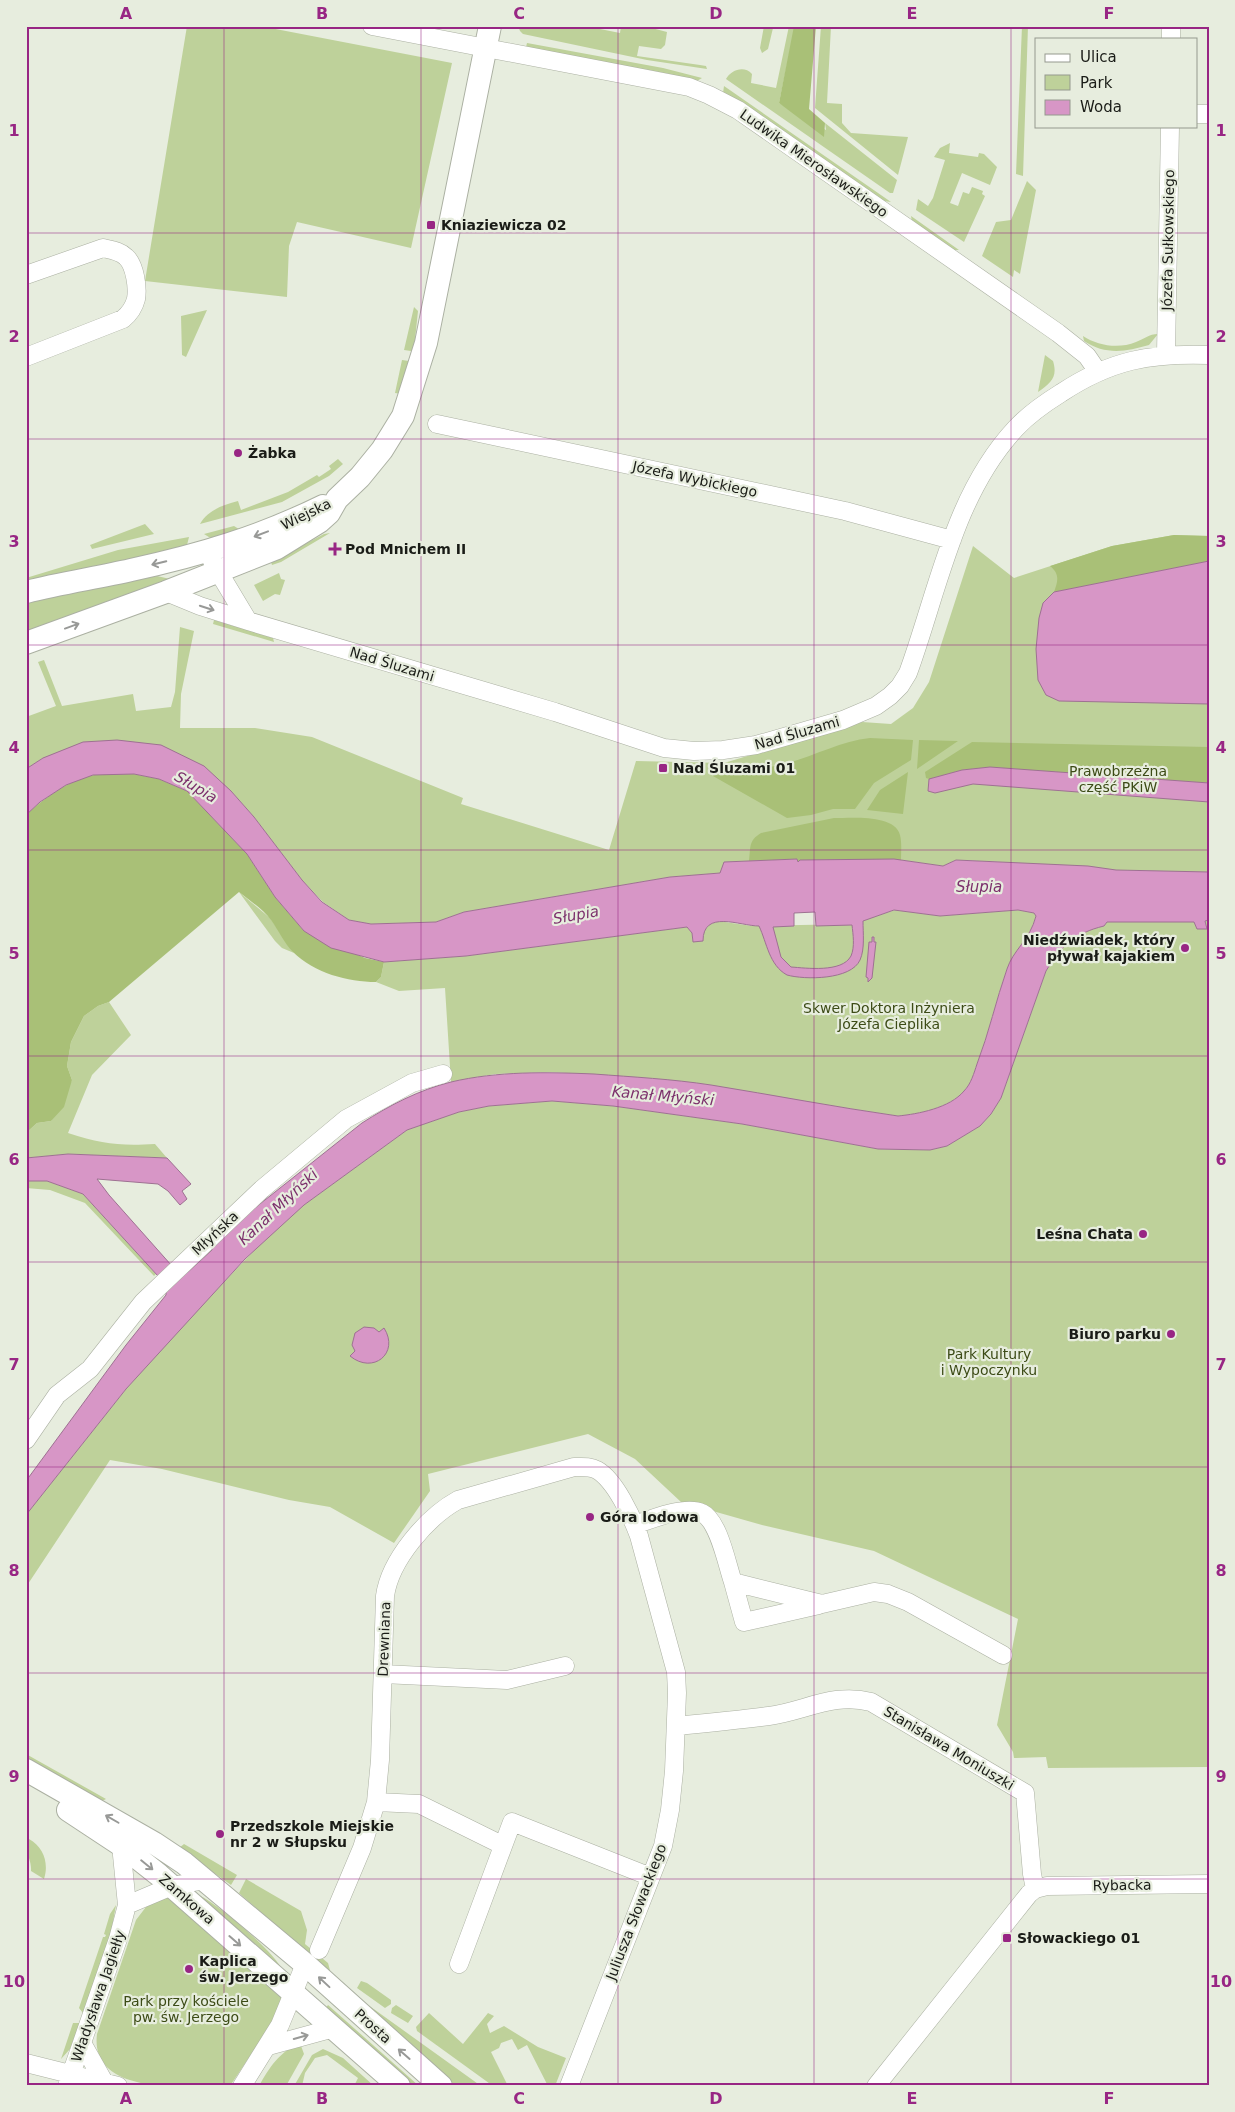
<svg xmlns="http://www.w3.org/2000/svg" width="1235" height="2112" viewBox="0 0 1235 2112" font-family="'DejaVu Sans',sans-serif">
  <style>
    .green { fill: #bed19a }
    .forest { fill: #a9c077 }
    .water { fill: #d796c6; stroke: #9e7192; fill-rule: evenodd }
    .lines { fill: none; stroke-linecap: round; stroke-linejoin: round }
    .minor-casing { stroke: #abb0a2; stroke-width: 19 }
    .major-casing { stroke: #abb0a2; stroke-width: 24 }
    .minor { stroke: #fff; stroke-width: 18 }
    .major { stroke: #fff; stroke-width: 22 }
    .oneway { stroke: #989997 }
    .grid { fill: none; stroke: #982684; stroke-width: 1; stroke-opacity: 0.55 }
    .poi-dot { fill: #982684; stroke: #e7edde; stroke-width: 2 }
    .labels { text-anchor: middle; stroke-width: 4.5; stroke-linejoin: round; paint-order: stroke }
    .street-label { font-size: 14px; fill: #1a1c17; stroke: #e7edde }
    .poi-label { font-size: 14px; font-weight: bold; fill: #1a1c17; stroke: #e7edde; text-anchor: start }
    .park-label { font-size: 14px; fill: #3c4b16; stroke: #e7edde }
    .water-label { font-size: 15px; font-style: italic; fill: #7c306c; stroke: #e7edde }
    .neatline { fill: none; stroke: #982684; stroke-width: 2 }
    .grid-label { font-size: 16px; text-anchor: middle; font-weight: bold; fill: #982684 }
  </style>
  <rect width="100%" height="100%" fill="#e7edde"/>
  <!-- green -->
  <path class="green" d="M187,26H260L452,63L411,248L297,222L289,246L287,297L145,281Z
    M518,26H585L620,33L621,26H644L667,32L665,45L661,49L639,46L637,56L700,65L706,66L707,69L647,60L523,34L520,31Z
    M764,26L773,28L768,49L762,53L760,48Z
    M789,26H795L779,103L826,130L825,123L897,180L893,193H890L726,79C731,70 744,65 752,74L751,83L776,88Z
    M821,26H831L827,103L842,104V123L851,133L908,137L898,175L815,108Z
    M1022,26H1028L1023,176L1016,174Z
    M527,43L663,68L702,78L697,81L669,74L526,47Z
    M724,86L891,202L884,201L723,93Z
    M950,143L949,153L978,157L979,153L984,154L997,167L990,185L962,173L950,203L958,206L963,192L969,194L972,187L983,191L982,194L985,196L964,242L916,210L918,199L928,206L933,198L945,160L934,157L940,148Z
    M1027,181L1036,190L1020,274L1014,270L1013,277L982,256L996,222L1011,220Z
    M911,216L959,250H953L912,222Z
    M414,307L418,311L414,349L411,351L404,350Z
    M207,310L186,357L182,355L181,316Z
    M1158,334L1149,345C1125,352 1105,355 1084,341L1083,336C1098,346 1119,349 1136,342C1144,339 1149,334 1158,334Z
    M1045,355L1053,361C1058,377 1051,383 1038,392Z
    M402,360L409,361L411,365L402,394L395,393Z
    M338,459L343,464L329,476L282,502L200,524C208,510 223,505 238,501L241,510L288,492L317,475L319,477L331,469L329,466Z
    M145,524L154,534L92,549L90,545Z
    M234,526L242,531L212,539L204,534Z
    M330,533L281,562L272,565L271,562L324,534Z
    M1174,535L1209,536V872L1172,873L1140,870L1039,873L1002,862L956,860L943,866L894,859H797L725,862L721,873L670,877L464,912L436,922L371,924L349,920L323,902L302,880L254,817L231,791L43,758L26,769V717L56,706L38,662L44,660L62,706L133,694L136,711L171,707L175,692L180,627L194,631L181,694L180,728H255L312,737L463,798L461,804L609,850L636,761L724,763L862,722L891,724L913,708L929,682L973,546L1014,578L1112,546Z
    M189,537L186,549L26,581V578L118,550Z
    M279,573L281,579L285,580L280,595L275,594L263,601L254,585Z
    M157,576L170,579L26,633V604L49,597Z
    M214,620L273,638L274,642L213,624Z
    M239,892L270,918L294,953L282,948L275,941Z
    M895,910L940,916L1018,910L1034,913L1036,916C1030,940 1014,950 1007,969C996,1000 989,1033 977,1064C974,1073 971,1084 964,1091C950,1108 918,1114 898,1116L743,1092L711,1085L603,1075L549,1072L495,1074L451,1082L445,988L399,991L376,982L381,977L384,962L466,956L687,927L692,933L693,942L703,933L708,925L718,921L752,926L852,924Z
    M1205,920H1209V1767L1048,1768L1046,1757L1014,1758L1013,1752L997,1725L1018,1619L874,1551L762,1525L681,1502L635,1459L588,1434L428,1474L430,1491L394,1543L330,1507L289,1500L162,1469L110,1460L26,1587V1515L126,1389L161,1348L265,1239L304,1205L407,1130L459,1112L489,1106L552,1101L613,1106L742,1124L878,1149L930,1150L947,1146L980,1126L991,1114L1001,1098L1046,971C1061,946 1075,933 1104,926L1107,922H1194L1207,929Z
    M109,1002L131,1035L92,1075L68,1133C102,1144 119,1146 155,1144L167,1158L68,1154L26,1158V1133L37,1123L51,1121L72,1080L67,1066L71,1042L84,1016L98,1006Z
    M26,1181H47L83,1194L156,1274L154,1276L85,1203L50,1190L26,1188Z
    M26,1754L106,1799L100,1802L26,1759Z
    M29,1839C44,1847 49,1864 44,1879L31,1871C32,1859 23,1851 29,1839Z
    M184,1844L237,1875L231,1885L179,1848Z
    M246,1879L301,1911L307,1930L305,1944L328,1963L331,1974L239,1893Z
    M196,1894C214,1900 276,1953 282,1970Z
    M166,1895L285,1994L274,2020L230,2086C192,2086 89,2098 97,2034L136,1920L149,1903Z
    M116,1905L111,1933L83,2013L79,2008L103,1937H105L106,1935L104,1934L110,1914Z
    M361,1981L367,1983L391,2000V2004L385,2008L357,1988Z
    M357,1997L481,2086H456Z
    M328,2005L419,2086H411L325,2009Z
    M396,2005L413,2016L408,2023L391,2013L392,2008Z
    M429,2013L463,2044L488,2013L494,2016L487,2024L490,2033L504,2026L538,2047L566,2058L555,2086H548L527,2045L518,2050L512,2039L501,2043L499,2048L491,2052L508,2086H493L417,2031L416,2027Z
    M73,2023H80L70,2049L61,2059Z
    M300,2043L304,2054L286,2086H259C269,2068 280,2051 300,2043Z
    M323,2049L343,2058L374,2086L358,2084L354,2086L358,2078L327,2055L315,2058L305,2073L302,2086H294L312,2055Z"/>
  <!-- forest -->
  <path class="forest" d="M794,26H816L809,109L825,123L824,137L779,103Z
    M1174,535L1209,536V561L1054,592C1058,581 1060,574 1050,566L1112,546Z
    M870,738L913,740L911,760L874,783L855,809H833L811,815L787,818L713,776L714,773C739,773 764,769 788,763C816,755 842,741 870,738Z
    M919,740L958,741L917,769Z
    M972,742L1209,747V783L990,767L962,770L929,779L926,778L925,772Z
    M908,772L903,814L867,810L880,790Z
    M134,774L159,779L187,791L247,854L275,897L304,931L365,958L384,962L381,977L376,982C348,982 314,973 293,952C284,943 279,931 271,920C263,909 250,901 239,892L109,1002L98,1006L84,1016L71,1042L67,1066L72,1080L64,1107L51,1121L37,1123L26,1133V815C44,798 69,780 94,775C106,773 121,774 134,774Z
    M834,818C852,818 895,814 900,835C902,843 901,852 901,860L798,862L797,859L749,861C751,847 748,841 761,833Z"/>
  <!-- water -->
  <path class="water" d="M1209,561V704L1059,701L1046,695L1038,680L1036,649L1039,618L1043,603L1054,592Z
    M117,740L161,745L204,766L231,791L254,817L302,880L322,902L349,920L371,924L436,922L464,912L670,877L720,873L724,862L797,859L798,862L800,860L894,859L943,866L956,860L1088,866L1116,870L1209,872V920L1205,921L1207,929H1197L1194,922H1107L1104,926C1075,933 1061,946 1046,971L1001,1098L991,1114L980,1126L947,1146L930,1150L878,1149L742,1124L613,1106L552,1101L489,1106L459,1112L407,1130L304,1205L245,1259L126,1389L26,1515V1481L126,1345L166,1295V1289L168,1287L83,1194L47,1181H26V1158L68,1154L167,1158L191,1184L182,1191L187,1199L180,1205L168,1191L158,1184L97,1179L109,1195L180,1275L188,1272L212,1250V1242L362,1123C390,1105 419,1090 451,1082C498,1071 546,1072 594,1074C633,1077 672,1079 711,1085C773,1095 835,1107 898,1116C918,1114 950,1108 964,1091C971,1084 974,1073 977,1064C989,1033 996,1000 1007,969C1013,950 1030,940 1036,916L1034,913L1018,910L940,916L894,910L863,921C863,933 865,949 860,960C851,980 805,980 787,975C769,965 767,943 759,926C740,926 703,909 703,941L693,942L692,933L687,927L466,956L384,962L331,948L304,931L275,897L247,854L187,791L159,779L134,774L93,775L66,785L40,802L26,815V769L43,758L83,742ZM815,912L816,926L852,925C853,934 855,947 851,956C842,973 806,968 791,967L781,957L773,927L794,926V913Z
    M990,767L1209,783V802L973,784L935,793L928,791L929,779L962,770Z
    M872,937H874V942H876L872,978L868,982V978L866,977L869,942H872Z
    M364,1327L374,1328L379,1332L384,1328C400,1353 373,1375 350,1356L355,1351L352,1345L355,1333Z"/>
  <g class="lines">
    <!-- minor casing -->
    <g class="minor-casing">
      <path id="minor" d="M372,26L689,87L709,95L738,110L1058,333L1087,356L1098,372
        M1171,39V26
        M1196,114H1209
        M26,275L103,248C111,250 120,251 126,257C135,265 138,288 136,299C134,307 129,314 123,319L26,357
        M1166,354L1170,126
        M437,424L845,511L952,540
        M212,561L248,621
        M166,592L200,606L248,621L555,712L664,748L694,751L723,750L756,745L843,720L876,706L890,696L900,686L908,673C938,591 954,494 1016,428C1029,414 1045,403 1061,393C1111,360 1150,353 1209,355
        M26,1440L57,1395L90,1369L143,1302L262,1189L346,1119L412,1083L443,1074
        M635,1525C651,1519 686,1505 702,1513C719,1521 727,1565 733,1582L822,1604L874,1592L888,1594L908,1602L1003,1655
        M733,1582L744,1622L819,1605
        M383,1674L507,1680L565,1666
        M676,1726C707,1723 738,1720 769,1716C805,1711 834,1692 871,1702L1025,1793L1032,1874L1035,1889
        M376,1802L419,1804L502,1845
        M127,1905L172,1886L205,1880
        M319,1950L362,1848L376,1802L380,1760L385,1596C390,1560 427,1517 458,1500L574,1467C582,1467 590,1466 597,1470C615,1480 632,1517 639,1536L676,1672L677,1693L674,1771L670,1810L663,1846L569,2086
        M459,1964L512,1822L651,1877
        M82,2043L104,2082
        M268,2046L334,2028
        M26,2063L118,2086
        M67,2086L118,1939L127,1905L121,1845
        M242,2086L280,2025L305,1964
        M876,2086L1029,1894L1035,1889L1047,1886L1209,1884"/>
    </g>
    <!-- major casing -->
    <g class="major-casing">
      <path id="major" d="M26,592C61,583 96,578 131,570C200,555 260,537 323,506
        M26,643L166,592L277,548L319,522L329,513L337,499L360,477L382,450L403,416L426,343L490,26
        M26,1770L154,1843L184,1863L305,1964L441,2086
        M68,1810L121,1845L159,1875L399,2086"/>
    </g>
    <!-- minor -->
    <use href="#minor" class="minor"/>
    <!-- major -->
    <use href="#major" class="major"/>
  </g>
  <!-- one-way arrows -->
  <defs><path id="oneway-shaft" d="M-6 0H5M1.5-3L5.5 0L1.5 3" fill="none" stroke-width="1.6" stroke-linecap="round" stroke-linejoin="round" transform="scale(1.25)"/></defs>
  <g class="oneway">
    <use href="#oneway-shaft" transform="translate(261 534) rotate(159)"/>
    <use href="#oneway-shaft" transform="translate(159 563) rotate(166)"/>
    <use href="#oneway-shaft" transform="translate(207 608) rotate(18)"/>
    <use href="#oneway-shaft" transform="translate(72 626) rotate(-20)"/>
    <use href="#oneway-shaft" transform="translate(112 1819) rotate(-150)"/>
    <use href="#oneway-shaft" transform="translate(147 1865) rotate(39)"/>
    <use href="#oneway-shaft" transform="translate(235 1941) rotate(41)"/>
    <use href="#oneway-shaft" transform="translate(324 1982) rotate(-137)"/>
    <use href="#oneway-shaft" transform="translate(301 2037) rotate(-16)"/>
    <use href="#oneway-shaft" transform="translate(404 2054) rotate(-139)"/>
  </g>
  <!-- grid -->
  <path class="grid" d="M224,26V2086M421,26V2086M618,26V2086M814,26V2086M1011,26V2086M26,233H1209M26,439H1209M26,645H1209M26,850H1209M26,1056H1209M26,1262H1209M26,1467H1209M26,1673H1209M26,1879H1209"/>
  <!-- markers -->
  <g class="poi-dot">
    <rect x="426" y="220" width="10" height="10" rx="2.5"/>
    <circle cx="238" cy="453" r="5"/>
    <path d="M332.5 541.5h5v5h5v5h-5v5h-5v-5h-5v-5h5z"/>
    <rect x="658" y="763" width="10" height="10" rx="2.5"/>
    <circle cx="1185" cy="948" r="5"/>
    <circle cx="1143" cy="1234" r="5"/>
    <circle cx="1171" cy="1334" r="5"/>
    <circle cx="590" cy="1517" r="5"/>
    <circle cx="220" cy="1834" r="5"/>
    <rect x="1002" y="1933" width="10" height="10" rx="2.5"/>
    <circle cx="189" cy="1969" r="5"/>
  </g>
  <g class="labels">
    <!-- street labels -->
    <g class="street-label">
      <text transform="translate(814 163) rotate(35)" y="5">Ludwika Mierosławskiego</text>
      <text transform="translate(1168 240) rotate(-89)" y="5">Józefa Sułkowskiego</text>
      <text transform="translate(695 479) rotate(12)" y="5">Józefa Wybickiego</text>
      <text transform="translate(306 514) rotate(-26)" y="5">Wiejska</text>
      <text transform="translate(392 664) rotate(17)" y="5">Nad Śluzami</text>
      <text transform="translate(797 733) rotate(-16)" y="5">Nad Śluzami</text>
      <text transform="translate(215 1233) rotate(-43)" y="5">Młyńska</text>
      <text transform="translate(384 1639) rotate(-88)" y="5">Drewniana</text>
      <text transform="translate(949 1748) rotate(31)" y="5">Stanisława Moniuszki</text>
      <text transform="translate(1122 1885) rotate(-1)" y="5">Rybacka</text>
      <text transform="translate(187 1899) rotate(41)" y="5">Zamkowa</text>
      <text transform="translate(636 1912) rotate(-69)" y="5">Juliusza Słowackiego</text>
      <text transform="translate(98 1996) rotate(-71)" y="5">Władysława Jagiełły</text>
      <text transform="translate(373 2026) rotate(42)" y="5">Prosta</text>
    </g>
    <!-- poi labels -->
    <g class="poi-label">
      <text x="441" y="230">Kniaziewicza 02</text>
      <text x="248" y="458">Żabka</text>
      <text x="345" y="554">Pod Mnichem II</text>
      <text x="673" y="773">Nad Śluzami 01</text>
      <text x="1175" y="945" text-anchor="end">Niedźwiadek, który<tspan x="1175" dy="16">pływał kajakiem</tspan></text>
      <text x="1133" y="1239" text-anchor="end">Leśna Chata</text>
      <text x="1161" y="1339" text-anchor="end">Biuro parku</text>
      <text x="600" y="1522">Góra lodowa</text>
      <text x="230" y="1831">Przedszkole Miejskie<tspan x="230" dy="16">nr 2 w Słupsku</tspan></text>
      <text x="1017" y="1943">Słowackiego 01</text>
      <text x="199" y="1966">Kaplica<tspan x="199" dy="16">św. Jerzego</tspan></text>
    </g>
    <!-- park labels -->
    <g class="park-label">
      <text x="1118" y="776">Prawobrzeżna<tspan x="1118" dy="16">część PKiW</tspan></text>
      <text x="889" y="1013">Skwer Doktora Inżyniera<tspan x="889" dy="16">Józefa Cieplika</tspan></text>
      <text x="989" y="1359">Park Kultury<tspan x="989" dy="16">i Wypoczynku</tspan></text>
      <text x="186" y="2006">Park przy kościele<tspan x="186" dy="16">pw. św. Jerzego</tspan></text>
    </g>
    <!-- water labels -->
    <g class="water-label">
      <text transform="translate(196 787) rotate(31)" y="5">Słupia</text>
      <text x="979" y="892">Słupia</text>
      <text transform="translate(576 915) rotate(-10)" y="5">Słupia</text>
      <text transform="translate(663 1096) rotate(5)" y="5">Kanał Młyński</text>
      <text transform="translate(278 1207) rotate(-43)" y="5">Kanał Młyński</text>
    </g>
  </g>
  <!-- border -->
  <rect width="1235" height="2112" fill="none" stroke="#e7edde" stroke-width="55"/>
  <!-- legend -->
  <rect x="1035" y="38" width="162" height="90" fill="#e7edde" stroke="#95998e"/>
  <rect x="1045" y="54" width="25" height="8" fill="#ffffff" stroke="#95998e"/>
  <text x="1080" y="62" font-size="15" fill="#1a1c17">Ulica</text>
  <rect x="1045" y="75" width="25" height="15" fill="#bed19a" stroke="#95998e"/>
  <text x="1080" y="88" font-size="15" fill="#1a1c17">Park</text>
  <rect x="1045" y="100" width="25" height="15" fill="#d796c6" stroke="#95998e"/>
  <text x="1080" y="112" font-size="15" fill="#1a1c17">Woda</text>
  <rect x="28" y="28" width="1180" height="2056" class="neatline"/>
  <g class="grid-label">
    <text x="126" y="19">A</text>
    <text x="322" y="19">B</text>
    <text x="519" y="19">C</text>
    <text x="716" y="19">D</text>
    <text x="912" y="19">E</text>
    <text x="1109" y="19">F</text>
    <text x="14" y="136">1</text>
    <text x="1221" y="136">1</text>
    <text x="14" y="342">2</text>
    <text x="1221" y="342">2</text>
    <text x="14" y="547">3</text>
    <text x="1221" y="547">3</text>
    <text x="14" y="753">4</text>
    <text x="1221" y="753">4</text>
    <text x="14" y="959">5</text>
    <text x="1221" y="959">5</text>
    <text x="14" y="1165">6</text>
    <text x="1221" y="1165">6</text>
    <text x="14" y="1370">7</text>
    <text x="1221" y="1370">7</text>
    <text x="14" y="1576">8</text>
    <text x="1221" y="1576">8</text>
    <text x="14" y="1782">9</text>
    <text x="1221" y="1782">9</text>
    <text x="14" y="1987">10</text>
    <text x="1221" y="1987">10</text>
    <text x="126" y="2104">A</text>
    <text x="322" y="2104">B</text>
    <text x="519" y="2104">C</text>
    <text x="716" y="2104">D</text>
    <text x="912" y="2104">E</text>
    <text x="1109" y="2104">F</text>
  </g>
</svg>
